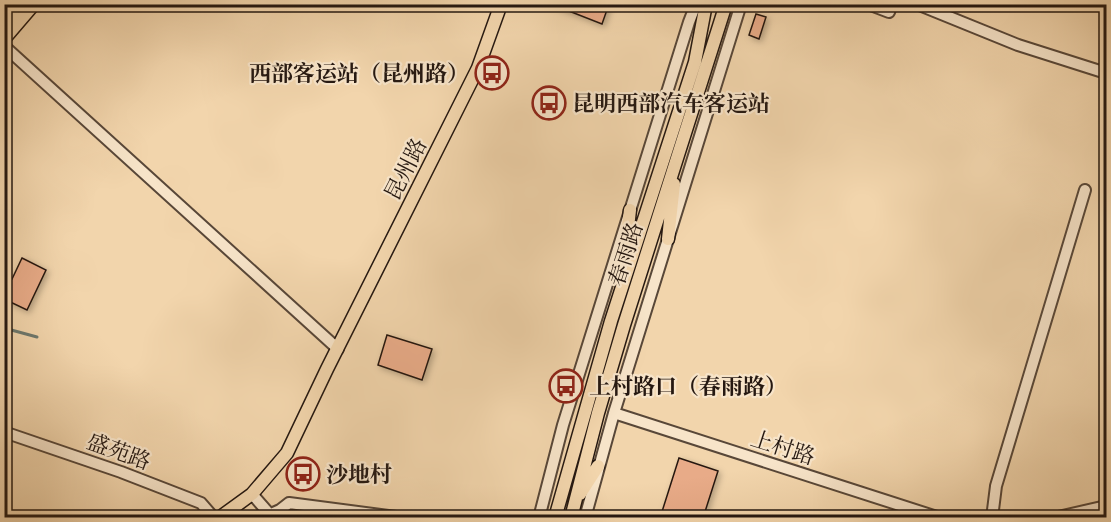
<svg xmlns="http://www.w3.org/2000/svg" width="1111" height="522" viewBox="0 0 1111 522" font-family="'Old Standard TT','Noto Serif SC',serif">
  <style>
    .lines { fill: none; stroke-linecap: round; stroke-linejoin: round }
    .stream { stroke: #6c786e; stroke-width: 3 }
    .building { fill: #e8ab88; stroke: #251811; stroke-width: 1.5; filter: url(#shadow) }
    .minor-casing { stroke: #584738; stroke-width: 14 }
    .major-casing { stroke: #251811; stroke-width: 15 }
    .minor { stroke: #f7e4c9; stroke-width: 10 }
    .major { stroke: #f2d5ac; stroke-width: 12 }
    .labels { text-anchor: middle; stroke-width: 4.5; stroke-linejoin: round; paint-order: stroke }
    .poi-label { font-size: 22px; font-weight: bold; fill: #251811; stroke: #f7e4c9; text-anchor: start }
    .street-label { font-size: 22px; fill: #251811; stroke: #f7e4c9 }
  </style>
  <defs>
    <filter id="shadow"><feDropShadow dx="2.5" dy="2.5" stdDeviation="3" flood-color="#0004"/></filter>
  </defs>
  <rect width="100%" height="100%" fill="#f2d5ac"/>
  <filter id="stains"><feTurbulence type="fractalNoise" baseFrequency=".00333" numOctaves="4"/><feColorMatrix values="0 0 0 0 .2 0 0 0 0 .09 0 0 0 0 .02 0 0 0 .5 -.17"/></filter>
  <radialGradient id="worn" r=".72"><stop offset=".6" stop-color="#630" stop-opacity="0"/><stop offset="1" stop-color="#630" stop-opacity=".3"/></radialGradient>
  <g class="lines">
    <!-- stream -->
    <path class="stream" d="M4,328L37,337"/>
  </g>
  <!-- building -->
  <path class="building" d="M551,4H609L602,24Z
    M756,14L766,17L759,39L749,35Z
    M22,258L46,270L27,310L4,299V276L12,279Z
    M387,335L432,349L422,380L378,365Z
    M679,458L718,471L703,518H660Z"/>
  <g class="lines">
    <!-- minor casing -->
    <g class="minor-casing">
      <path id="minor" d="M868,4L889,12L892,4
        M917,4L1018,45L1106,73
        M4,46L338,349
        M614,413L940,518
        M4,432L121,472L201,503L214,518
        M252,494L273,518
        M271,514L280,510L289,503L404,518
        M539,518L563,425L689,22L696,4
        M585,518L614,413L741,4
        M992,518L996,486L1085,190
        M1054,518L1106,506"/>
    </g>
    <!-- major casing -->
    <g class="major-casing">
      <path id="major" d="M4,21L18,4
        M4,39L34,4
        M668,239L674,184
        M624,263L630,210
        M580,494L598,466
        M219,518L252,494L287,453L327,369L478,68L501,4
        M555,518L611,321L695,62L706,4
        M571,518L598,413L624,325L726,4"/>
    </g>
    <!-- minor -->
    <use href="#minor" class="minor"/>
    <!-- major -->
    <use href="#major" class="major"/>
  </g>
  <!-- icons -->
  <defs>
    <g id="bus-ring" transform="scale(1.725)"><circle r="9.5" fill="#f7e4c9" stroke="#8f2418" stroke-width="1.5"/><path d="M-5-6H5V4H4V6H2V4H-2V6H-4V4H-5ZM-3.5-4V0h7V-4ZM-3.5 1.2v1.5H-2V1.2ZM2 1.2v1.5H3.5V1.2Z" fill="#8f2418"/></g>
  </defs>
  <g fill-rule="evenodd">
    <use href="#bus-ring" x="492" y="73"/>
    <use href="#bus-ring" x="549" y="103"/>
    <use href="#bus-ring" x="566" y="386"/>
    <use href="#bus-ring" x="303" y="474"/>
  </g>
  <g class="labels">
    <!-- poi labels -->
    <g class="poi-label">
      <text x="469" y="81" text-anchor="end">西部客运站（昆州路）</text>
      <text x="572" y="111">昆明西部汽车客运站</text>
      <text x="589" y="394">上村路口（春雨路）</text>
      <text x="326" y="482">沙地村</text>
    </g>
    <!-- street labels -->
    <g class="street-label">
      <text transform="translate(405 169) rotate(-63)" y="8">昆州路</text>
      <text transform="translate(625 254) rotate(-72)" y="8">春雨路</text>
      <text transform="translate(783 447) rotate(18)" y="8">上村路</text>
      <text transform="translate(119 451) rotate(20)" y="8">盛苑路</text>
    </g>
  </g>
  <!-- margin -->
  <rect width="1111" height="522" fill="none" stroke="#f2d5ac" stroke-width="24"/>
  <rect x="6" y="6" width="1099" height="510" fill="none" stroke="#251811" stroke-width="3"/>
  <rect x="12" y="12" width="1087" height="498" fill="none" stroke="#251811" stroke-width="1.5"/>
  <rect width="100%" height="100%" filter="url(#stains)"/>
  <rect width="100%" height="100%" fill="url(#worn)"/>
</svg>
